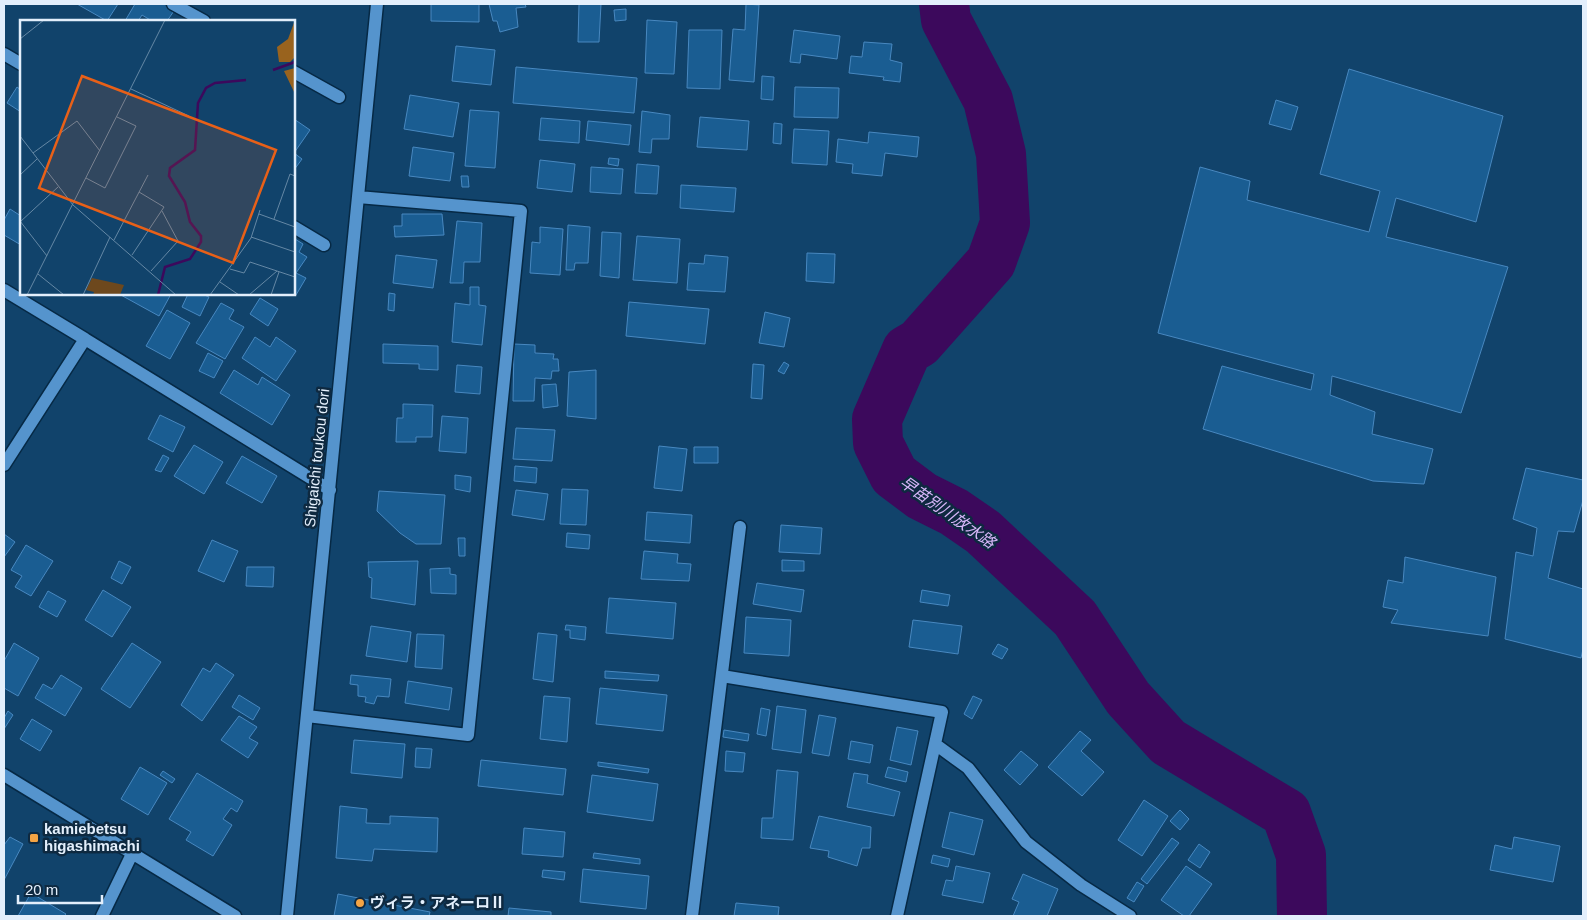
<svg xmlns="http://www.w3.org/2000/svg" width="1587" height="920" viewBox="0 0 1587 920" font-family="Arial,'Noto Sans JP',sans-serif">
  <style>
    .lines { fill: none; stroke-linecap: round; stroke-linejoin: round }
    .river { stroke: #3c095c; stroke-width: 50 }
    .building { fill: #1a5d92; stroke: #4888c0 }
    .minor-casing { stroke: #062945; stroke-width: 15 }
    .minor { stroke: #5594cd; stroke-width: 12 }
    .poi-dot { fill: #f4a444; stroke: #0e2940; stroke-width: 2 }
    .labels { text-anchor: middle; stroke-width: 5; stroke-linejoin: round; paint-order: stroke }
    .street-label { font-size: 15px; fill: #e3effc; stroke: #0e2940 }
    .poi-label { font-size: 15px; font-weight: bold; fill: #e3effc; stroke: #0e2940; text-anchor: start }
    .water-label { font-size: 16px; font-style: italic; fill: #d7b6f8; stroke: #0e2940 }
    .inset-river { fill: none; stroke: #3c095c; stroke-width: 2.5 }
    .inset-road { fill: none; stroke: #6588a5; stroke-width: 1 }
    .view { fill: #e86018; fill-opacity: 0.15; stroke: #e86018; stroke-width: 2.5 }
    .inset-edge { fill: none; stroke: #e3effc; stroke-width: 2.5 }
  </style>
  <rect width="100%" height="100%" fill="#11436b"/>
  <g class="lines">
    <!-- river -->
    <path class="river" d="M944,4L946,20L988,100L1001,154L1005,223L991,262L919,343L907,350L877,419L878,443L894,475L922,496L954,512L983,532L1075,618L1128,698L1168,742L1286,813L1301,855L1302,916"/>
  </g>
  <!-- building -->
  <path class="building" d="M77,4H118L107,21Z
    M135,4H169L176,8L167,21H152L142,15L138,21H125Z
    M431,4H479V22L431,21Z
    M489,4H525L526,7L516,8L518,27L500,32L497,21H493Z
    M579,4H601L599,42H578Z
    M746,4L759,5L754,82L729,80L733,29L745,30Z
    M626,9V20L615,21L614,10Z
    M647,20L677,22L674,74L645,73Z
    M689,30H722L720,89L687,88Z
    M794,30L840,36L837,59L801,54L800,63L790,62Z
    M864,42L892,44L890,60L902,63L900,82L883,80L884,77L849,73L851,56L862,57Z
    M456,46L495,50L491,85L452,81Z
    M516,67L637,78L634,113L513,103Z
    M1349,69L1503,116L1476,222L1396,198L1386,237L1508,267L1461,413L1332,376L1330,395L1375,412L1372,434L1433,449L1424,484L1373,481L1203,429L1222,366L1311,390L1314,374L1158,333L1200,167L1250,181L1247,200L1369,232L1380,191L1320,174Z
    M762,76L774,77L773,100L761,99Z
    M17,87L21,90V112L7,103Z
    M795,87L839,88L838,118L794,117Z
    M410,95L459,103L453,137L404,129Z
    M1276,100L1298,107L1291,130L1269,124Z
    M470,110L499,112L495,168L465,166Z
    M642,111L670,115L669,139H652L651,153L639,152Z
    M700,117L749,121L747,150L697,147Z
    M541,118L580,121L579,143L539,140Z
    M294,119L310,130L294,153L302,159L294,170Z
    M588,121L631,125L629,145L586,140Z
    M774,123L782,124L781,144L773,143Z
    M794,129L829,131L827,165L792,163Z
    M869,132L919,137L917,157L885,153L882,176L852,173L853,164L836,162L838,139L868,143Z
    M413,147L454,153L450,181L409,176Z
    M609,158L619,159L618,166L608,164Z
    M540,160L575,164L572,192L537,188Z
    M637,164L659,166L657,194L635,193Z
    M591,167L623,169L621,194L590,192Z
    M461,176H468L469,187H462Z
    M681,185L736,188L734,212L680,208Z
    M10,209L21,216V245L4,235V220Z
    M402,214H442L444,235L395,237L394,226H402Z
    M457,221L482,223L480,262H464L463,283H450Z
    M568,225L590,227L588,263H575L574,270H566Z
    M540,227L563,229L560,275L530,273L532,242L540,243Z
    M602,232L621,233L619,278L600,276Z
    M637,236L680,239L677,283L633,280Z
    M295,239L303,244L299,252L307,257L296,273L306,278L296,295L294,294Z
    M807,253L835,254L834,283L806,281Z
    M396,255L437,260L433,288L393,283Z
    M705,255L728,257L725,292L687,290L689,263L704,264Z
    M470,287H479V305L486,306L482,345L452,342L455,303L470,305Z
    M389,293L395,294L394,311L388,310Z
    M119,294H171L159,316Z
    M188,294H202L209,297L200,316L182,307Z
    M260,298L278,309L268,326L250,314Z
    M629,302L709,309L705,344L626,336Z
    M221,303L234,310L229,319L244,327L225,359L196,343Z
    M167,310L190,323L170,359L146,346Z
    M765,312L790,318L784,347L759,343Z
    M255,337L270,347L276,337L296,351L276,381L242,358Z
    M383,344L438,346V370L419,369V364L383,363Z
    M514,344L535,345V353L554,354L553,359H558L559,371H552L551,379L535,378L534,401H513Z
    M208,353L223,361L214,378L199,371Z
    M784,362L789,365L784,374L778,371Z
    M753,364L764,365L762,399L751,398Z
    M457,365L482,367L480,394L455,392Z
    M234,370L258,385L262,377L290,395L272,425L220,393Z
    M596,370V419L567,416L569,372Z
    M556,384L558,406L543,408L542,385Z
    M403,404L433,405L432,437H416V442H396L397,418H403Z
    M160,415L185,427L173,452L148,439Z
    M442,416L468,418L466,453L439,451Z
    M516,428L555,430L552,461L513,459Z
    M194,445L223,462L204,494L174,476Z
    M659,446L687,449L682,491L654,488Z
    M694,447H718V463H694Z
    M163,455L169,458L161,472L155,470Z
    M242,456L277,476L262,503L226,483Z
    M515,466L537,468L536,483L514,481Z
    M1526,468L1583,480V500L1574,532L1558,531L1548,578L1583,589V649L1581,658L1505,639L1516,552L1533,556L1537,528L1513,519Z
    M455,475L471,477L470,492L455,489Z
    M562,489L588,490L586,525L560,524Z
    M516,490L548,494L544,520L512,515Z
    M379,491L445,495L441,544H416L400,533L377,511Z
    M647,512L692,515L690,543L645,540Z
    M781,525L822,528L820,554L779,552Z
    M567,533L590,535L589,549L566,547Z
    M4,534L15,542L4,557Z
    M458,538H465V556H459Z
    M212,540L238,551L224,582L198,571Z
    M26,545L53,561L31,596L15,587L22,576L11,570Z
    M644,551L678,554L677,563L691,564L689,581L641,579Z
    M1405,557L1496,577L1488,636L1391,623L1398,610L1383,607L1388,580L1403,583Z
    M782,560L804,561V571H782Z
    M119,561L131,567L122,584L111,578Z
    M418,561L415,605L371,598L372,578L369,577L368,562Z
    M247,567H274L273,587L246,586Z
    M450,568V574L456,575V594L431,593L430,569Z
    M757,583L804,590L801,612L753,604Z
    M103,590L131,607L112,637L85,620Z
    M922,590L950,595L948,606L920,602Z
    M48,591L66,601L57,617L39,607Z
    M609,598L676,603L673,639L606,633Z
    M746,617L791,620L789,656L744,653Z
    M913,620L962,626L958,654L909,647Z
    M566,625L586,627L585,640L570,638V630H565Z
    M371,626L411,632L407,662L366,656Z
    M538,633L557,635L553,682L533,679Z
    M417,634L444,635L442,669L415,667Z
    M14,643L39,658L18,696L4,688V661Z
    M132,643L161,662L130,708L101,689Z
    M998,644L1008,649L1002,659L992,654Z
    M216,663L234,675L202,721L181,705L203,668L210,672Z
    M605,671L659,675L658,681L605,678Z
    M61,675L82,688L65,716L35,698L43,684L52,689Z
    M351,675L391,679L389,697L377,696L374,704L365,702L366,697L358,696V685L350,684Z
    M408,681L452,688L449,710L405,703Z
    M600,688L667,695L663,731L596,724Z
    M239,695L260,708L253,720L232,707Z
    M544,696L570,698L567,742L540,739Z
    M973,696L982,700L972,719L964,714Z
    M777,706L806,710L801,753L772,749Z
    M761,708L770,710L766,736L757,734Z
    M8,711L13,715L4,729V718Z
    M819,715L836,718L829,756L812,753Z
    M239,716L257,727L249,738L258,743L248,758L221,740Z
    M32,719L52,731L40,751L20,739Z
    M897,727L918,731L911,765L890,760Z
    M724,730L749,734L748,741L723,737Z
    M1080,731L1091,740L1081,751L1104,772L1082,796L1048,767Z
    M354,740L405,744L402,778L351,773Z
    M851,741L873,745L870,763L848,759Z
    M416,748L432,749L430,768L415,767Z
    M726,751L745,753L743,772L725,771Z
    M1021,751L1038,765L1020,785L1004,770Z
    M481,760L566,769L563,795L478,786Z
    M598,762L649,769L648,773L598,766Z
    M140,767L167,783L148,815L121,799Z
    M888,767L908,772L906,782L885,777Z
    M777,770L798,772L793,840L761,838L762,818H773Z
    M163,771L175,779L172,783L160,775Z
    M197,773L243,801L237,812L231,808L223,819L232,825L213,856L186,840L191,832L169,819Z
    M854,773L868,775L867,783L900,792L894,816L847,807Z
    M592,775L658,784L653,821L587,812Z
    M1144,800L1168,816L1142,856L1118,840Z
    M340,806L367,809L366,823L390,824V816L438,818L437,852L374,849L372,861L336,858Z
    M1180,810L1189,819L1180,830L1170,821Z
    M950,812L983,820L974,855L942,847Z
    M819,816L871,827L870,848H862L857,866L828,857L829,851L810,848Z
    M524,828L565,832L563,857L522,854Z
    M10,837L23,844L4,880V845Z
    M1514,837L1560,846L1553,882L1490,870L1495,845L1512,849Z
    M1172,838L1179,843L1147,884L1141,879Z
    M1199,844L1210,852L1200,868L1188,860Z
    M594,853L640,859V864L593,858Z
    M933,855L950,859L948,867L931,863Z
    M956,866L990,873L983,903L942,895L946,880L953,881Z
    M1186,866L1212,884L1189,916H1184L1161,900Z
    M583,869L649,876L646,909L580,902Z
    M543,870L565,872L564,880L542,877Z
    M1023,874L1058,889L1047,916H1013L1019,902L1012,899Z
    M1137,882L1144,886L1134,902L1127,898Z
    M31,893L66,914L64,916H18Z
    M338,894L430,912L429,916H334Z
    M736,903L779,907L778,916H734Z
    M509,908L551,912V916H508Z"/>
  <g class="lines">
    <!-- minor casing -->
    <g class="minor-casing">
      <path id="minor" d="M173,4L204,21
        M4,54L21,64
        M294,72L339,97
        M294,227L324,245
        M4,290L85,339
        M4,465L85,339L330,490
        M722,676L942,712L897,916
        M307,716L468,735L521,211L358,197
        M935,744L968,768L1026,842L1081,885L1130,916
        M4,775L235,916
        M102,916L132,854
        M287,916L377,4
        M692,916L740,527"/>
    </g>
    <!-- minor -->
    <use href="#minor" class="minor"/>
  </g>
  <!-- markers -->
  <g class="poi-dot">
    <rect x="29" y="833" width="10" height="10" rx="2.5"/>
    <circle cx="360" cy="903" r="5"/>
  </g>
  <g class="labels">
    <!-- street labels -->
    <g class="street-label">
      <text transform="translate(317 458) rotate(-84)" y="5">Shigaichi toukou dori</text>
    </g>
    <!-- poi labels -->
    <g class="poi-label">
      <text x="44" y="834">kamiebetsu<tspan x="44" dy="17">higashimachi</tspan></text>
      <text x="370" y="908">ヴィラ・アネーロⅡ</text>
    </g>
    <!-- water labels -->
    <g class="water-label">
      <text transform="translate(948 512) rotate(35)" y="6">早苗別川放水路</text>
    </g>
  </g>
  <!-- overview -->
  <g transform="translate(20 20)">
    <rect width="275" height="275" fill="#11436b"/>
    <path d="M72,258L104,265L100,275H73L74,272L66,270Z" fill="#6d481d"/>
    <path d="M275,0V37L270,42H259L257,27L268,19ZM275,48V74L264,51Z" fill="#99631e"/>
    <path class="inset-river" d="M253,50L275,42M138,275L145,247L170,239L181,222V216L170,202L165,182L149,156L150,148L175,130L178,83L186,68L195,63L226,60"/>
    <path class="inset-road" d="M0,19L24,0M111,69L169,96M0,116L53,185L156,275M13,133L57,101L80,131M0,155L17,139M66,158L85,168L116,106L97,97M239,194L275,207M254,199L270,154L275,156M0,201L27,236M0,202L38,167M231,217L275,232M94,220L128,155M112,235L144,187L119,172M210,249L224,253L230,242L275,257M131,251L158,221L142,191M18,254L44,275M200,262L219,275M7,275L145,0M63,275L90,217M190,275L231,218L240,190M229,275L257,251M251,275L259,252"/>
    <path class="view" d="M62,56L256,130L213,243L19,168Z"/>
    <rect width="275" height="275" class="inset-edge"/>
  </g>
  <!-- border -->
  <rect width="1587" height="920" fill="none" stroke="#e3effc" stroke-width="10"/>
  <!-- scale -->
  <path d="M18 895v8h84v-8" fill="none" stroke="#e3effc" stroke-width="2.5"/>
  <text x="25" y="895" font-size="15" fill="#e3effc" stroke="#0e2940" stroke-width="4" paint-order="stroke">20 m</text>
</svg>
